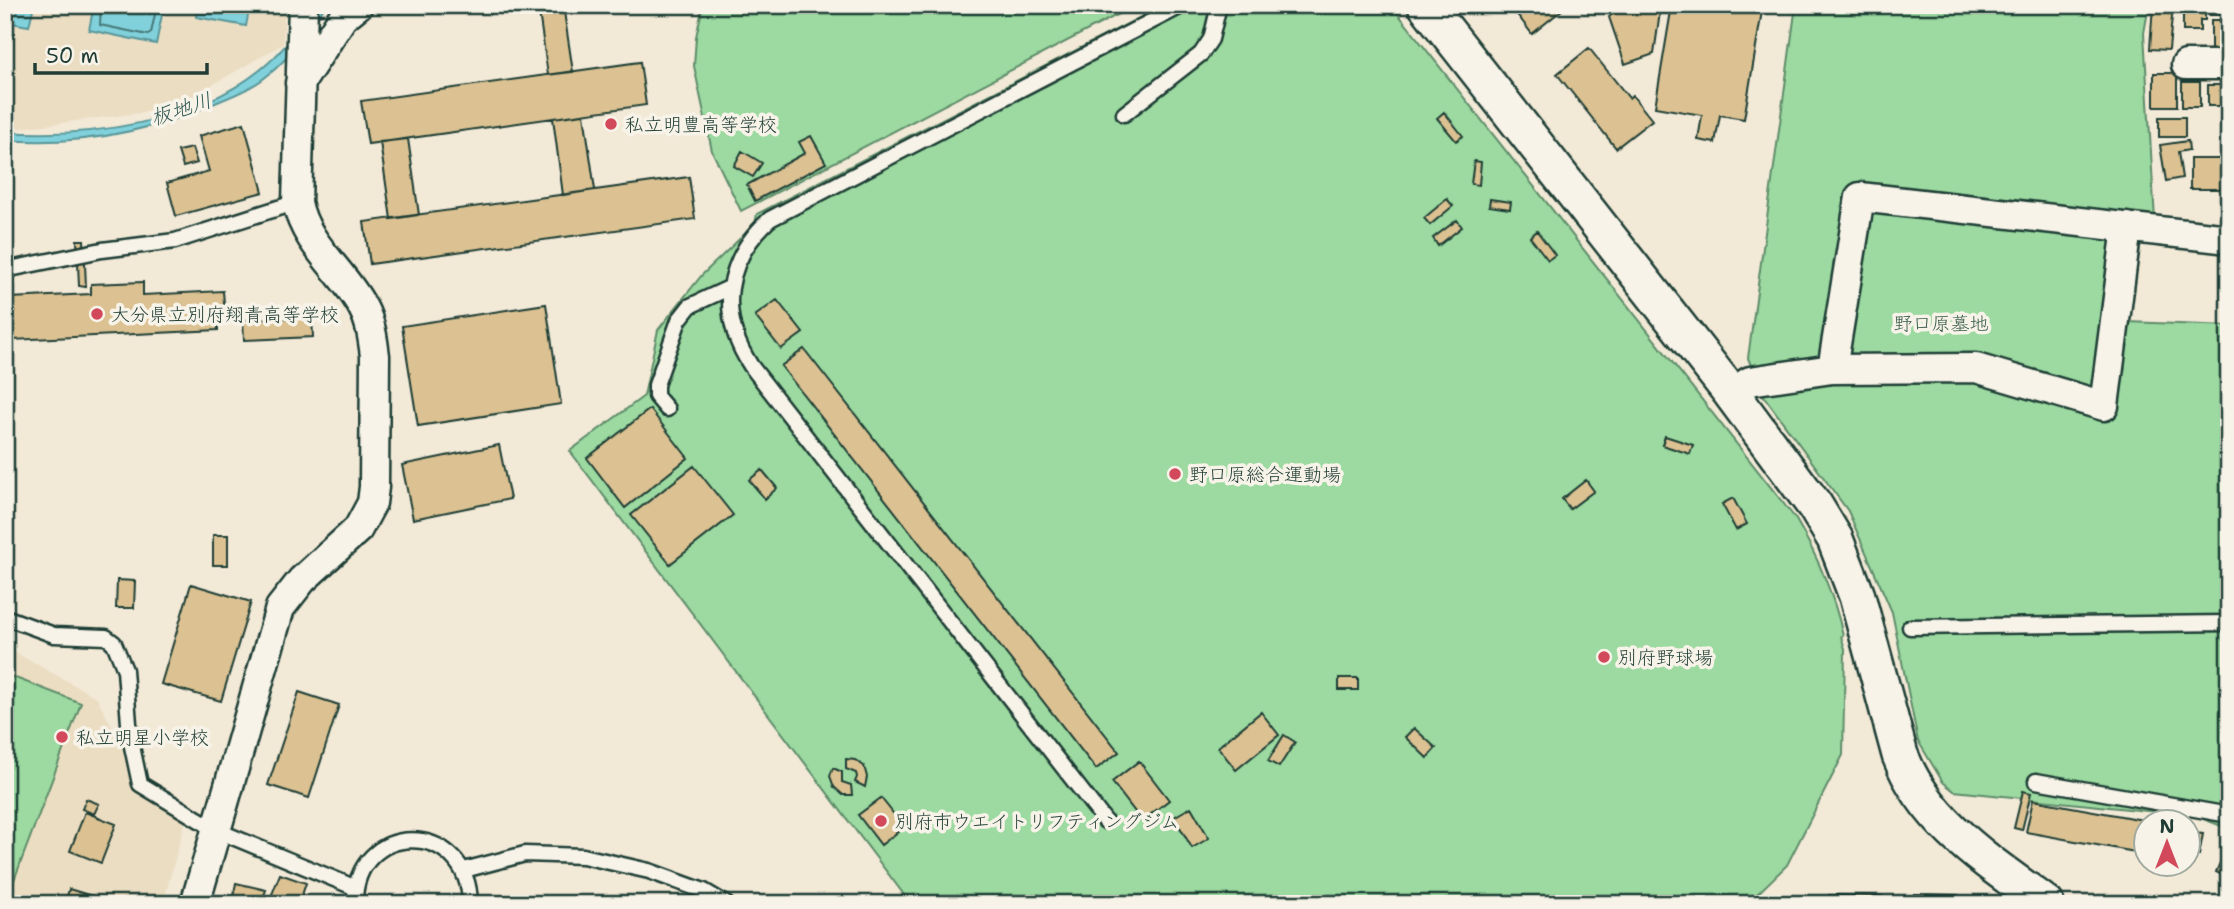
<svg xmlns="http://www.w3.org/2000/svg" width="2234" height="909" viewBox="0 0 2234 909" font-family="'Shantell Sans','Klee One',sans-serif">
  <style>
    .built { fill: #ebddc2 }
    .green { fill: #9cdaa1; stroke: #5e8c6a; stroke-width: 2 }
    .water { fill: #80d1db; stroke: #599698; stroke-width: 2 }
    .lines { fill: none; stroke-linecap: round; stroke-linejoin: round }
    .shore { stroke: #467877; stroke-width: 2 }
    .building { fill: #dcc292; stroke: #1f3d34; stroke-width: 2 }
    .service-casing { stroke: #1f3d34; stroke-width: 19 }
    .minor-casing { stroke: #1f3d34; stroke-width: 33 }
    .tertiary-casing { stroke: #1f3d34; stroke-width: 40 }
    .service { stroke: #f7f3e8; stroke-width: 14 }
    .minor { stroke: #f7f3e8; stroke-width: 28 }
    .tertiary { stroke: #f7f3e8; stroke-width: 35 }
    .poi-dot { fill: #d1495b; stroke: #f7f3e8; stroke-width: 2.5 }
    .labels { text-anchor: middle; stroke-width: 7; stroke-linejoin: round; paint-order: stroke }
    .poi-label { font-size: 19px; fill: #1f3d34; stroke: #f7f3e8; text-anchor: start }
    .park-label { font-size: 19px; fill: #385c4a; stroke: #f7f3e8 }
    .water-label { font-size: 21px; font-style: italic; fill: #325b55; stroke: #f7f3e8 }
  </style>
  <rect width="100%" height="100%" fill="#f2e9d7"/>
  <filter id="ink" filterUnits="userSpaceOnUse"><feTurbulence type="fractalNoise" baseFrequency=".0143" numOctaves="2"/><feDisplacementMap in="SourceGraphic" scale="14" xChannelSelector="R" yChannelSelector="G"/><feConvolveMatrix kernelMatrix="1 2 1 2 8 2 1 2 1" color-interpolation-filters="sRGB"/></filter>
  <g filter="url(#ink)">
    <!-- built -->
    <path class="built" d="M5,5H285L283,44L170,109L20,128L5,124Z
      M5,647L96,697L140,778L190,803L163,904H5Z"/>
    <!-- green -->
    <path class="green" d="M703,5H1136L741,211L712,151L694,66L696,37Z
      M1164,5H1391L1795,518C1817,555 1833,592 1843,635L1841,636L1845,649L1843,755L1787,865L1747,904H911L570,451L644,396L658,330L702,275L755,224L757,214Z
      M1796,5H2149L2144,33L2155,221L2136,231L2128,322L2229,326V829L2196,816L1954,791L1943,782L1918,741L1892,612L1848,511L1763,395L1748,358Z
      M5,674L81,703L5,904Z"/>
    <!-- water -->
    <path class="water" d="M5,5H34L29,26L5,22Z
      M94,5H164L156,44L89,30Z
      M198,5H250L246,26L196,17Z
      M316,5H326C308,31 292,56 268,75C254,87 237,94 220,101C153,131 79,146 5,140V132C88,138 194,123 260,70C283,52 299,29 316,5Z"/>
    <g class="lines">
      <!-- shore -->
      <path class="shore" d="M101,5L100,25L148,35L151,33L157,5"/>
    </g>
    <!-- building -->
    <path class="building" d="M438,5H481L438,11Z
      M538,5H563L573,72L548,75Z
      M1510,5H1568L1532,34Z
      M1624,5H1661L1654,54L1625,64L1609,17Z
      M1672,5H1763L1744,119L1720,115L1715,143L1698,140L1702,115L1655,107Z
      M2153,5H2173L2169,50L2150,49Z
      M2183,5H2205V20H2200V31H2183Z
      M2210,5H2229V15H2210Z
      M2211,20H2229V52H2211Z
      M1589,48L1629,98L1632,95L1652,120L1616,148L1557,74Z
      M640,62L646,105L368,144L361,101Z
      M2154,73H2177V106H2154Z
      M2182,82H2200V107H2182Z
      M2208,85H2229V106H2208Z
      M1444,112L1463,136L1456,141L1437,118Z
      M584,114L595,190L563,195L553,118Z
      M2159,117H2185V137H2159Z
      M244,123L263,192L176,216L167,183L209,171L199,136Z
      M811,136L826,163L755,201L747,185L805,153L799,142Z
      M408,139L419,215L391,219L380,142Z
      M2188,141L2189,150L2178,152L2182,178L2166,181L2160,145Z
      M192,148L197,163L183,167L178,151Z
      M742,151L762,163L753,177L734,166Z
      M2190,159H2229V189H2190Z
      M1474,161L1481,162L1479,185L1471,184Z
      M689,177L695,219L370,264L364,222Z
      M1447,199L1453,206L1430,225L1424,218Z
      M1490,199L1511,202L1510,209L1489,206Z
      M1457,220L1462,227L1438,246L1433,238Z
      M1537,231L1555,255L1548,260L1530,237Z
      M77,240H84L86,287L79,286Z
      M143,282V295L223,291L225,315L217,316L218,330L12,340L10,298L91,294V284Z
      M777,300L803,333L781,349L755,316Z
      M546,304L561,404L418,426L402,326Z
      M312,317L313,337L244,340L243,320Z
      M804,349L1119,752L1096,769L781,366Z
      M650,409L688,458L625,508L587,458Z
      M1665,436L1693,445L1690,454L1662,445Z
      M499,445L510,499L413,519L402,465Z
      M694,466L733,515L670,564L631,515Z
      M762,470L777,488L765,499L749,480Z
      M1586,480L1594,491L1570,509L1562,499Z
      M1733,498L1747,524L1736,530L1722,504Z
      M213,535H228V565H213Z
      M117,580L135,581L134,608H116Z
      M191,584L251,602L221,701L161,684Z
      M1339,678H1358V690H1339Z
      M299,692L339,705L309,798L268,785Z
      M1261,712L1279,735L1236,770L1218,747Z
      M1414,728L1436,748L1427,758L1405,737Z
      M1284,735L1295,742L1279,767L1268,761Z
      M846,759L855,760L864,766L867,777L865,787L855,782L857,777L856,773L846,769Z
      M1139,761L1169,800L1142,821L1112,782Z
      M833,768L842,772V782L851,785L852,795H843L834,787L830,776Z
      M2023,791L2031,793L2022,830L2014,828Z
      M881,798L904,827L881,845L858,815Z
      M86,799L99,804L94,814L82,809Z
      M2033,800L2154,822H2146V854L2026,832Z
      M1191,807L1209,838L1192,848L1174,817Z
      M85,812L116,824L101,863L70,851Z
      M2192,833L2203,834L2199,855L2188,852Z
      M2229,842V859L2222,875L2216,872Z
      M280,874L306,883L299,904L269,902Z
      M236,883L266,890L261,904H232Z
      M69,889L105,900L104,904H65Z
      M1914,894L1958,895V904H1914Z
      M1829,895L1882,896V904H1829Z"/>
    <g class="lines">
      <!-- service casing -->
      <g class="service-casing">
        <path id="service" d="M1124,114L1201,54L1211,39L1219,5
          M5,270L102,250L175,241L297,202
          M667,409L656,396V385L679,320L690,306L731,287
          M5,617L54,635L106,637L114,643L125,670L130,737L140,784L216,830L356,888
          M1910,627L2229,623
          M2036,781L2229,815
          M1105,821L751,366C717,314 725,260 770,219L1183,5
          M464,870L525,854L583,856L649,871L704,891L726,904
          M355,904C353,820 469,818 470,904"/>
      </g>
      <!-- minor casing -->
      <g class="minor-casing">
        <path id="minor" d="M2186,65H2229
          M300,83L343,17L358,5
          M1832,369L1976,368L2104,406L2127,227
          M1731,393L1750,381L1832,369L1860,197L2229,239
          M195,904L280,608L302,580L358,529L372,503L374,487L375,356C373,340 371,323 363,308C344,271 305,245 297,202L303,5"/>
      </g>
      <!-- tertiary casing -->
      <g class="tertiary-casing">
        <path id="tertiary" d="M1426,5L1731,393L1815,506L1835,539L1857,596L1900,755C1927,824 1989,862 2046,904"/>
      </g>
      <!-- service -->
      <use href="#service" class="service"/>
      <!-- minor -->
      <use href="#minor" class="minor"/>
      <!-- tertiary -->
      <use href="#tertiary" class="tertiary"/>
    </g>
  </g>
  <!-- markers -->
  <g class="poi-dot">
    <circle cx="611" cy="124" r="7"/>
    <circle cx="97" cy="314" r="7"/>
    <circle cx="1175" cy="474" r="7"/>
    <circle cx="1604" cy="657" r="7"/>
    <circle cx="62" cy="737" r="7"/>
    <circle cx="881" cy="821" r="7"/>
  </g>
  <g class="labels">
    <!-- poi labels -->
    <g class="poi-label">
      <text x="625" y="131">私立明豊高等学校</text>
      <text x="111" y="321">大分県立別府翔青高等学校</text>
      <text x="1189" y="481">野口原総合運動場</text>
      <text x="1618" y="664">別府野球場</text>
      <text x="76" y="744">私立明星小学校</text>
      <text x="895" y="828">別府市ウエイトリフティングジム</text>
    </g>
    <!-- park labels -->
    <g class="park-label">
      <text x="1941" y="330">野口原墓地</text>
    </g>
    <!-- water labels -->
    <g class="water-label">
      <text transform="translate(181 109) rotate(-18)" y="7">板地川</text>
    </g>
  </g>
  <!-- margin -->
  <rect width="2234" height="909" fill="none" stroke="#f7f3e8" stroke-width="28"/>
  <rect x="14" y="14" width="2206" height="881" fill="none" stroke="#1f3d34" stroke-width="2.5" filter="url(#ink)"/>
  <!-- north arrow -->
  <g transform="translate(2167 843)"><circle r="33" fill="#f7f3e8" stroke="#a1aaa0" stroke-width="2"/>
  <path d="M0-5L12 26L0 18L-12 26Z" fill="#d1495b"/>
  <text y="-10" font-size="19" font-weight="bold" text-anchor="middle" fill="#1f3d34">N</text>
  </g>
  <!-- scale -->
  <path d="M35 63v10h172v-10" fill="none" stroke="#1f3d34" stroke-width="3.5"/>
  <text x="46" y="63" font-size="21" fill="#1f3d34" stroke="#f7f3e8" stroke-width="5" paint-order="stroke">50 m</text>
</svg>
